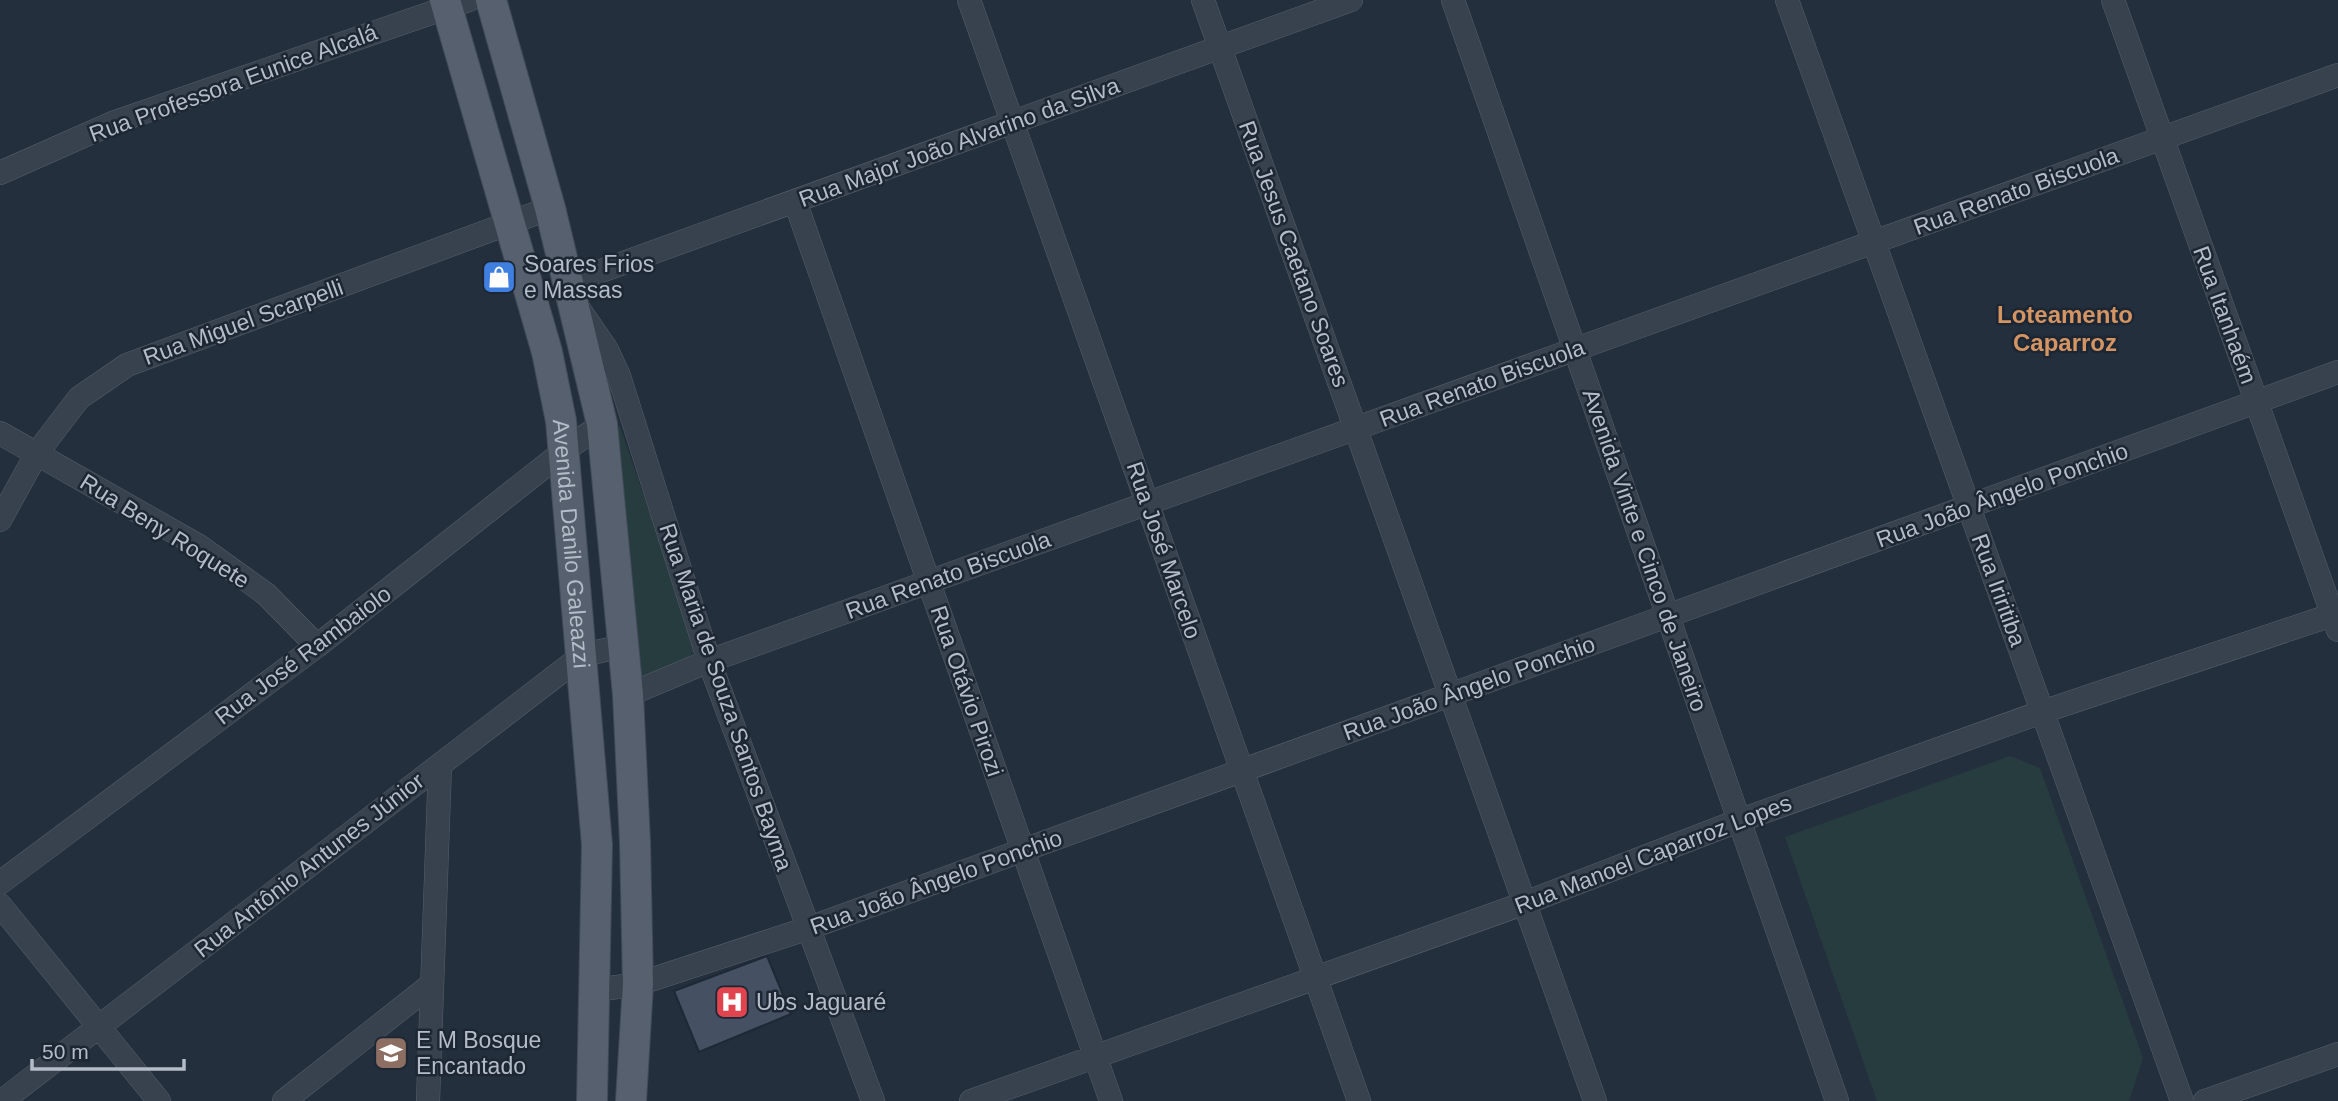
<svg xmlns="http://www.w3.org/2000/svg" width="2338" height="1101" viewBox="0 0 2338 1101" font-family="Arial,sans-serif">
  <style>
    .green { fill: #263c3f }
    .building { fill: #455162; stroke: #1f2835; stroke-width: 2 }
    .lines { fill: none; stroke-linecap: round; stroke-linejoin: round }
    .minor-casing { stroke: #565f6c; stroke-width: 24 }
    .major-casing { stroke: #414a57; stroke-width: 32 }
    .minor { stroke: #38414e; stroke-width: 23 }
    .major { stroke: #56606e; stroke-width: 30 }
    .labels { text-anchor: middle; stroke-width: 5; stroke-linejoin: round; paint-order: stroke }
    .street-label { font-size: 23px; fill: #b4bcc9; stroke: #1d2633 }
    .poi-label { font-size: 23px; fill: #b4bcc9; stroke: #1d2633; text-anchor: start }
    .neighbourhood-label { font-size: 24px; font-weight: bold; fill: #d59563; stroke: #1d2633 }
  </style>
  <rect width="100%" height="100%" fill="#242f3e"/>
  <!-- green -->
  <path class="green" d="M611,425L620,427L697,649L685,661L646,679L637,670Z
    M2010,756L2040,768L2143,1058L2129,1101H1877L1785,837Z"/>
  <!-- building -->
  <path class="building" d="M767,956L791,1014L699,1052L674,991Z"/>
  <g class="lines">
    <!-- minor casing -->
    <g class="minor-casing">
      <path id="minor" d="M969,0L1359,1101
        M1203,0L1595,1101
        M1453,0L1837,1101
        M1787,0L2182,1101
        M2113,0L2338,630
        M0,173L115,122L469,0
        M795,201L1111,1101
        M568,283L1351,0
        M579,309L607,350L619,376L709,661L873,1101
        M0,433L199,546L266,594L317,646
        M0,520L37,453L79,398L127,365L550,208
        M628,695L709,661L2338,75
        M0,883L317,646L564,451L602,424
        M0,905L159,1101
        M596,990L638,984L809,928L2338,372
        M2,1101L583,655L623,646
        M284,1101L432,984
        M428,1101L440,765
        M971,1101L1525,903L1738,821L2042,712L2338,613
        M2205,1101L2338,1054"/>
    </g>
    <!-- major casing -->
    <g class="major-casing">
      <g id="major">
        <path id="s1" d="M445,0L547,352L561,421L597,845L592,1101"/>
        <path d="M491,0L550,208L602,424L628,695L635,842L638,984L631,1101"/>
      </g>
    </g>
    <!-- minor -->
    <use href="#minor" class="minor"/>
    <!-- major -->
    <use href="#major" class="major"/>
  </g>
  <!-- icons -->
  <defs>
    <g id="shop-square" transform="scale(1.75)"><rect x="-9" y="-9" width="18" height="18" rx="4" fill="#3f7fe0" stroke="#1d2633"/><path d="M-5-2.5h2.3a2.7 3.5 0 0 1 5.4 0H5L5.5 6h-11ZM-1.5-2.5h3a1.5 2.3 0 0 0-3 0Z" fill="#fff"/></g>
    <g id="hospital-square" transform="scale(1.75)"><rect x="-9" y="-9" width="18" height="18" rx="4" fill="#e0444e" stroke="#1d2633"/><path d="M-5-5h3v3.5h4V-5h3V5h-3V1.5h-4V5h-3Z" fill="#fff"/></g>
    <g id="school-square" transform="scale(1.75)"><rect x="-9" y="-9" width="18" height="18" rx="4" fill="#8d6e63" stroke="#1d2633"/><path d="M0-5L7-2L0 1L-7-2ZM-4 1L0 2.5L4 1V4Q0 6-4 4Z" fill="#fff"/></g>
  </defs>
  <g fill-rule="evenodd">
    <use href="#shop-square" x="499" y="277"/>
    <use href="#hospital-square" x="732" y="1002"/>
    <use href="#school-square" x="391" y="1053"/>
  </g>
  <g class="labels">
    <!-- street labels -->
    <g class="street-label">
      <text transform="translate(233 83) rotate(-20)" y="8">Rua Professora Eunice Alcalá</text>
      <text transform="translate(959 142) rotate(-20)" y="8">Rua Major João Alvarino da Silva</text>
      <text transform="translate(2016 191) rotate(-20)" y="8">Rua Renato Biscuola</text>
      <text transform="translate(1294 254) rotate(70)" y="8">Rua Jesus Caetano Soares</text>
      <text transform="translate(2225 315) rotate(70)" y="8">Rua Itanhaém</text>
      <text transform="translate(243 322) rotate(-20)" y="8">Rua Miguel Scarpelli</text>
      <text transform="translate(1482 383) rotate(-20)" y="8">Rua Renato Biscuola</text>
      <text transform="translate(2002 495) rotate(-20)" y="8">Rua João Ângelo Ponchio</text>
      <text transform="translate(165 531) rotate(32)" y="8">Rua Beny Roquete</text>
      <text dy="8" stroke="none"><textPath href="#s1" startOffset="560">Avenida Danilo Galeazzi</textPath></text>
      <text transform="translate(1164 550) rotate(71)" y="8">Rua José Marcelo</text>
      <text transform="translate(1645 550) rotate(71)" y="8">Avenida Vinte e Cinco de Janeiro</text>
      <text transform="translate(948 575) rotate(-20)" y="8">Rua Renato Biscuola</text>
      <text transform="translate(1999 590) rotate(70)" y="8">Rua Iriritiba</text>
      <text transform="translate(303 655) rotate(-37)" y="8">Rua José Rambaiolo</text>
      <text transform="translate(1469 688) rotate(-20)" y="8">Rua João Ângelo Ponchio</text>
      <text transform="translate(967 691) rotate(71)" y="8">Rua Otávio Pirozi</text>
      <text transform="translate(726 697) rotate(71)" y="8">Rua Maria de Souza Santos Bayma</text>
      <text transform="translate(1653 854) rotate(-21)" y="8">Rua Manoel Caparroz Lopes</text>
      <text transform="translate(309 865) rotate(-38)" y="8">Rua Antônio Antunes Júnior</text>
      <text transform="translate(936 882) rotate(-20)" y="8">Rua João Ângelo Ponchio</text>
    </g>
    <!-- poi labels -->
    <g class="poi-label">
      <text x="524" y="272">Soares Frios<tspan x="524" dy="26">e Massas</tspan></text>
      <text x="756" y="1010">Ubs Jaguaré</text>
      <text x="416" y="1048">E M Bosque<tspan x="416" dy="26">Encantado</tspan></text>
    </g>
    <!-- neighbourhood labels -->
    <g class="neighbourhood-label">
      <text x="2065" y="323">Loteamento<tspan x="2065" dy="28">Caparroz</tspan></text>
    </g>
  </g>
  <!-- scale -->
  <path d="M32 1059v10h152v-10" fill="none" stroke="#b4bcc9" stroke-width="3.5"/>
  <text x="42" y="1059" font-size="21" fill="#b4bcc9" stroke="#1d2633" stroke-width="5" paint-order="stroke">50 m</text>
</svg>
